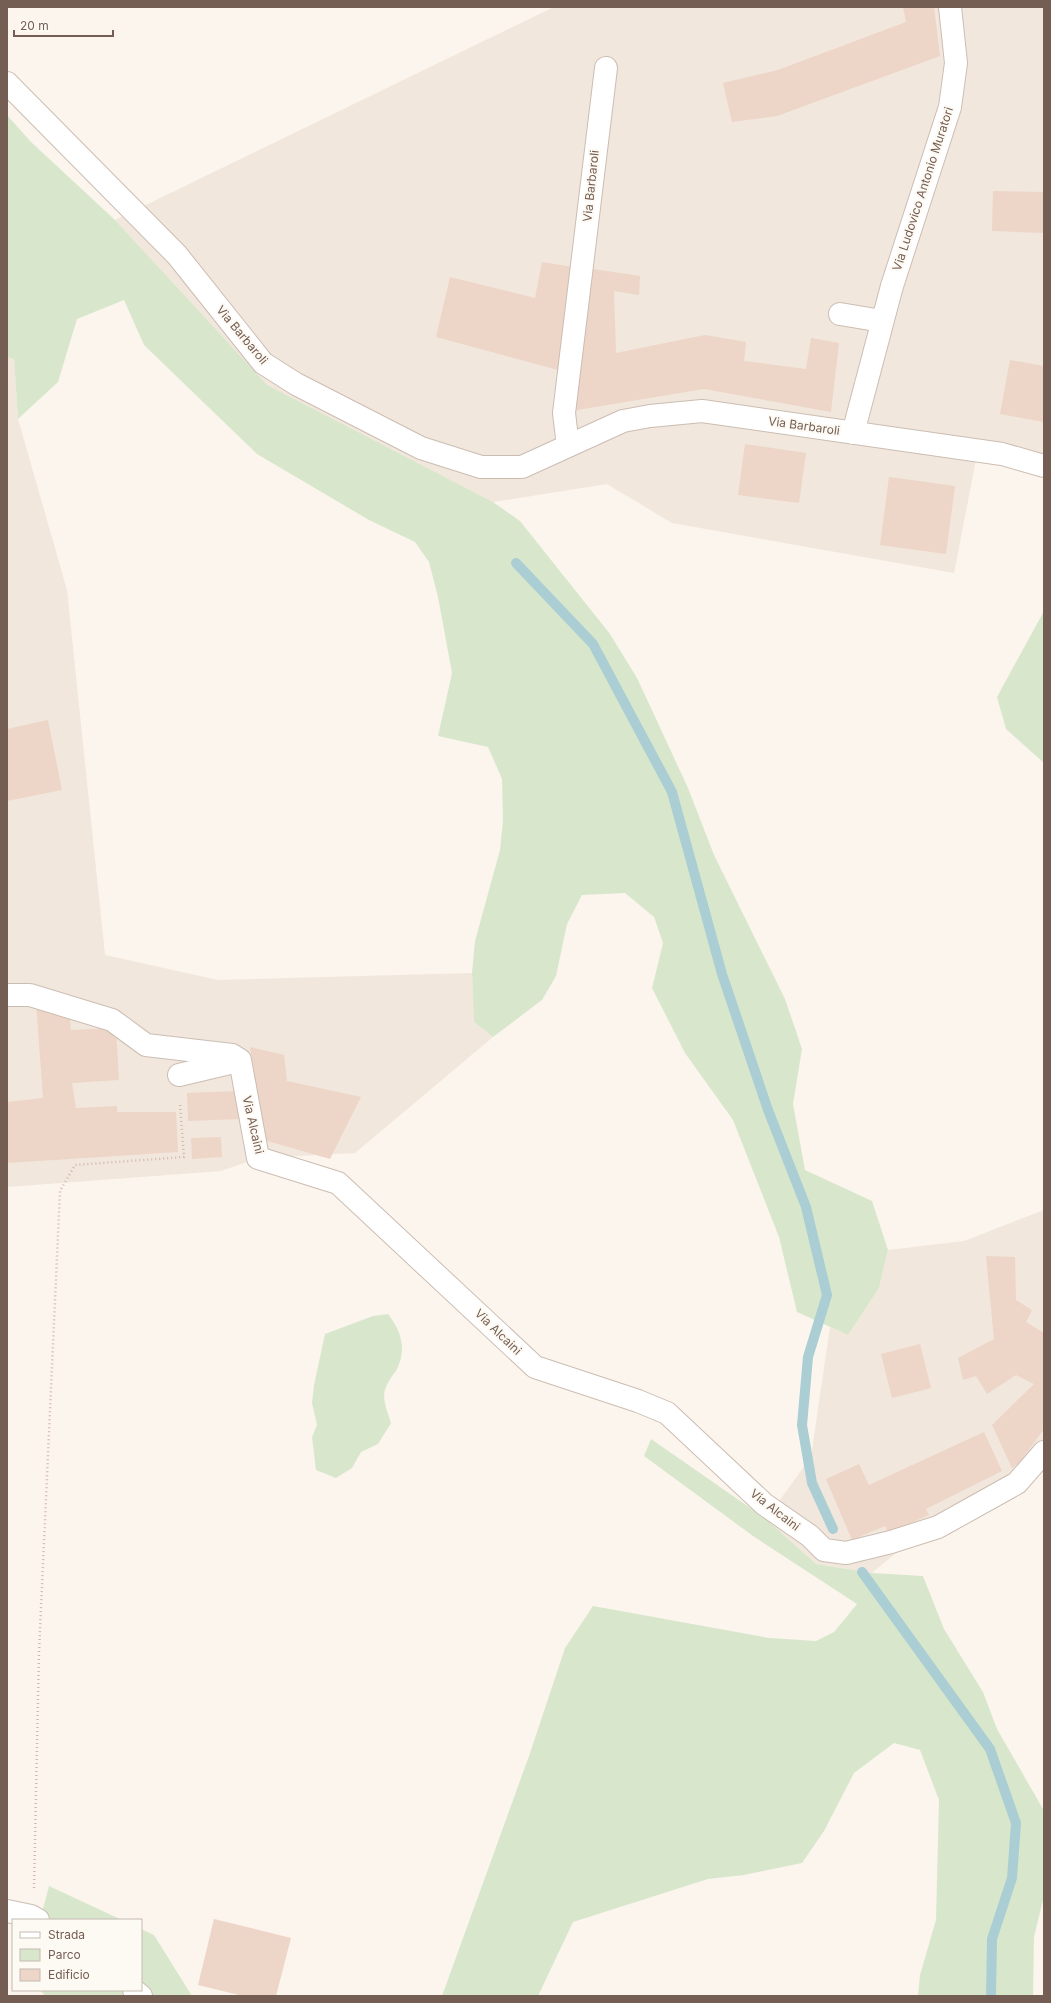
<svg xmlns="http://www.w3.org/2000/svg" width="1051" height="2003" viewBox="0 0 1051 2003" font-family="Inter,sans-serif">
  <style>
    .residential { fill: #f1e7dc }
    .green { fill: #d8e7cc }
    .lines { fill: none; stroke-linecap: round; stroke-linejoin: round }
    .stream { stroke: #aaced3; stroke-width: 10 }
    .building { fill: #edd5c8 }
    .street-casing { stroke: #ccbdb3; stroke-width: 24 }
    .path { stroke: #d2b8aa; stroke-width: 2.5; stroke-dasharray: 1 3; stroke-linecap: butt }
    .street { stroke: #fff; stroke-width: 22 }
    .labels { text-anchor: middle; stroke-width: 4; stroke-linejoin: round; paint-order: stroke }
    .street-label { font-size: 12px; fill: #745d52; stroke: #fdf9f3 }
  </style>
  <rect width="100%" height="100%" fill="#fbf5ed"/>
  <!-- residential -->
  <path class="residential" d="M554,7H1044V455L980,439L954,573L672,523L607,484L493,502L267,386L115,220Z
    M7,357L14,358L18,419L67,590L105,955L218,980L472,973L474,1022L493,1037L355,1153L258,1158L221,1171L7,1187Z
    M1044,1210V1455L902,1548L872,1573L816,1564L766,1519L811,1457L830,1327L848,1335L879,1288L888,1250L964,1241Z"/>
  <!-- green -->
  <path class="green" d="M7,115L31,142L115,220L267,385L493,502L520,521L610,634L637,678L651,708L688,788L714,855L785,999L802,1049L793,1104L805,1170L872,1201L888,1250L879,1288L848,1335L797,1312L779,1237L733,1120L685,1053L652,988L663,943L654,917L625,893L582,895L567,924L556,976L542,1000L493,1037L474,1022L472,973L475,941L500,850L503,820L502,779L488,747L438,736L452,673L438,597L429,562L415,542L369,520L257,454L144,345L124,300L77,319L58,382L18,419L14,359L7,357Z
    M1044,611V763L1006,729L997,697Z
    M388,1314C402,1332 407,1350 396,1371C392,1376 387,1383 385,1390C382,1400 388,1413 391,1423L378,1444L361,1452L352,1468L336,1478L316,1470L312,1437L317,1425L312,1403L314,1385L325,1334L373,1316Z
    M651,1439L766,1519L816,1564L872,1573L923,1576L944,1629L983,1692L997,1729L1043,1809L1044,1896L1034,1937L1033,1996H918L920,1975L936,1920L939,1800L920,1750L894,1743L854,1773L824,1831L802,1863L744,1875L708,1879L573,1922L538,1996H442L529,1756L565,1648L593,1606L769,1638L816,1641L834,1632L857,1604L753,1536L644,1456Z
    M49,1886L122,1920H40Z
    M141,1929L154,1935L192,1996H45L40,1990H141Z"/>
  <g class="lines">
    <!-- stream -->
    <path class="stream" d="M516,563L593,644L672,792L722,974L768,1110L806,1207L827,1295L808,1357L802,1425L812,1483L833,1529
      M862,1572L990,1749L1016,1823L1012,1878L992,1939L991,1996"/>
  </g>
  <!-- building -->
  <path class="building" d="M903,7H934L940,56L777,116L732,122L723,83L778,70L906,22Z
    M993,191L1044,192V233L992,231Z
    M542,262L573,267L558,370L436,337L450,277L535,298Z
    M587,268L640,276L639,295L614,291L616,353L705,335L746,342L744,361L806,369L811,338L839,343L831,412L704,389L571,411Z
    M1010,360L1044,366V422L1000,414Z
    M745,444L806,453L799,503L738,495Z
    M889,477L955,486L946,554L880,545Z
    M48,720L62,790L7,801V729Z
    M36,1002L69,1011L71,1030L116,1028L119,1080L72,1083L76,1108L117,1106V1112H176L178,1152L7,1163V1102L43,1098Z
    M250,1047L284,1055L287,1081L361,1097L330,1159L264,1140Z
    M240,1091L241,1119L188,1121L187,1093Z
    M221,1137L222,1157L192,1159L191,1138Z
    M986,1256L1015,1257L1016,1300L1032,1310L1026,1322L1044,1333V1429L1020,1462L1012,1468L992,1425L1034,1384L1016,1375L987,1394L976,1376L963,1380L958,1358L994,1339Z
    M920,1344L931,1388L892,1398L881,1354Z
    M984,1432L1002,1471L926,1509L929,1515L888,1533L885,1526L852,1540L826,1479L859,1464L869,1485Z
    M214,1919L291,1938L276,1996H243L198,1985Z"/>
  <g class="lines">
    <!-- street casing -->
    <g class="street-casing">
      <path id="street" d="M7,83L177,255L263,363L296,384L421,448L481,467H522L623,421L650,416L702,411L1002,454L1044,466
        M840,314L882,321
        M853,433L892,286L950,107L956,63L950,7
        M568,446L564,413L606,68
        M7,995H30L112,1020L146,1045L232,1055L240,1060L258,1158L338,1183L535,1367L638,1401L667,1413L764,1504L810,1536L824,1550L846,1553L891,1542L938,1527L1017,1483L1044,1452
        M179,1075L238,1061
        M7,1911L31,1916L38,1920
        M134,1990L141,1996"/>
    </g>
    <!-- path -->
    <path class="path" d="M34,1888L39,1652L60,1191L75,1165L184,1157L180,1104"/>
    <!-- street -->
    <use href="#street" class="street"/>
  </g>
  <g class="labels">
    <!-- street labels -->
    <g class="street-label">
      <text transform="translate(591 186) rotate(-84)" y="4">Via Barbaroli</text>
      <text transform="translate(923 189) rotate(-72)" y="4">Via Ludovico Antonio Muratori</text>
      <text transform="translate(242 335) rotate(50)" y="4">Via Barbaroli</text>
      <text transform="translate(804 426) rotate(8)" y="4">Via Barbaroli</text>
      <text transform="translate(253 1125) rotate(77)" y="4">Via Alcaini</text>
      <text transform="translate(498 1332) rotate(44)" y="4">Via Alcaini</text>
      <text transform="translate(775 1510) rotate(38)" y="4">Via Alcaini</text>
    </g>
  </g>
  <!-- border -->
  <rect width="1051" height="2003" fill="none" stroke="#745d52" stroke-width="16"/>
  <!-- legend -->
  <rect x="12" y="1919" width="130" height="72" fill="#fdf9f3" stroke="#c6bbb3"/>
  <rect x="20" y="1932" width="20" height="6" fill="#ffffff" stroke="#c6bbb3"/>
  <text x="48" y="1939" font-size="12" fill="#745d52">Strada</text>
  <rect x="20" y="1949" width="20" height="12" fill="#d8e7cc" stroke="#c6bbb3"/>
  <text x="48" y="1959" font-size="12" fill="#745d52">Parco</text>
  <rect x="20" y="1969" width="20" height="12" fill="#edd5c8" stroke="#c6bbb3"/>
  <text x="48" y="1979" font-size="12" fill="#745d52">Edificio</text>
  <!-- scale -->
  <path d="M14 30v6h99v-6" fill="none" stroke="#745d52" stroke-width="2"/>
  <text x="20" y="30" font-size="12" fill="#745d52" stroke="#fdf9f3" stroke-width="3" paint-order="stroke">20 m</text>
</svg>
